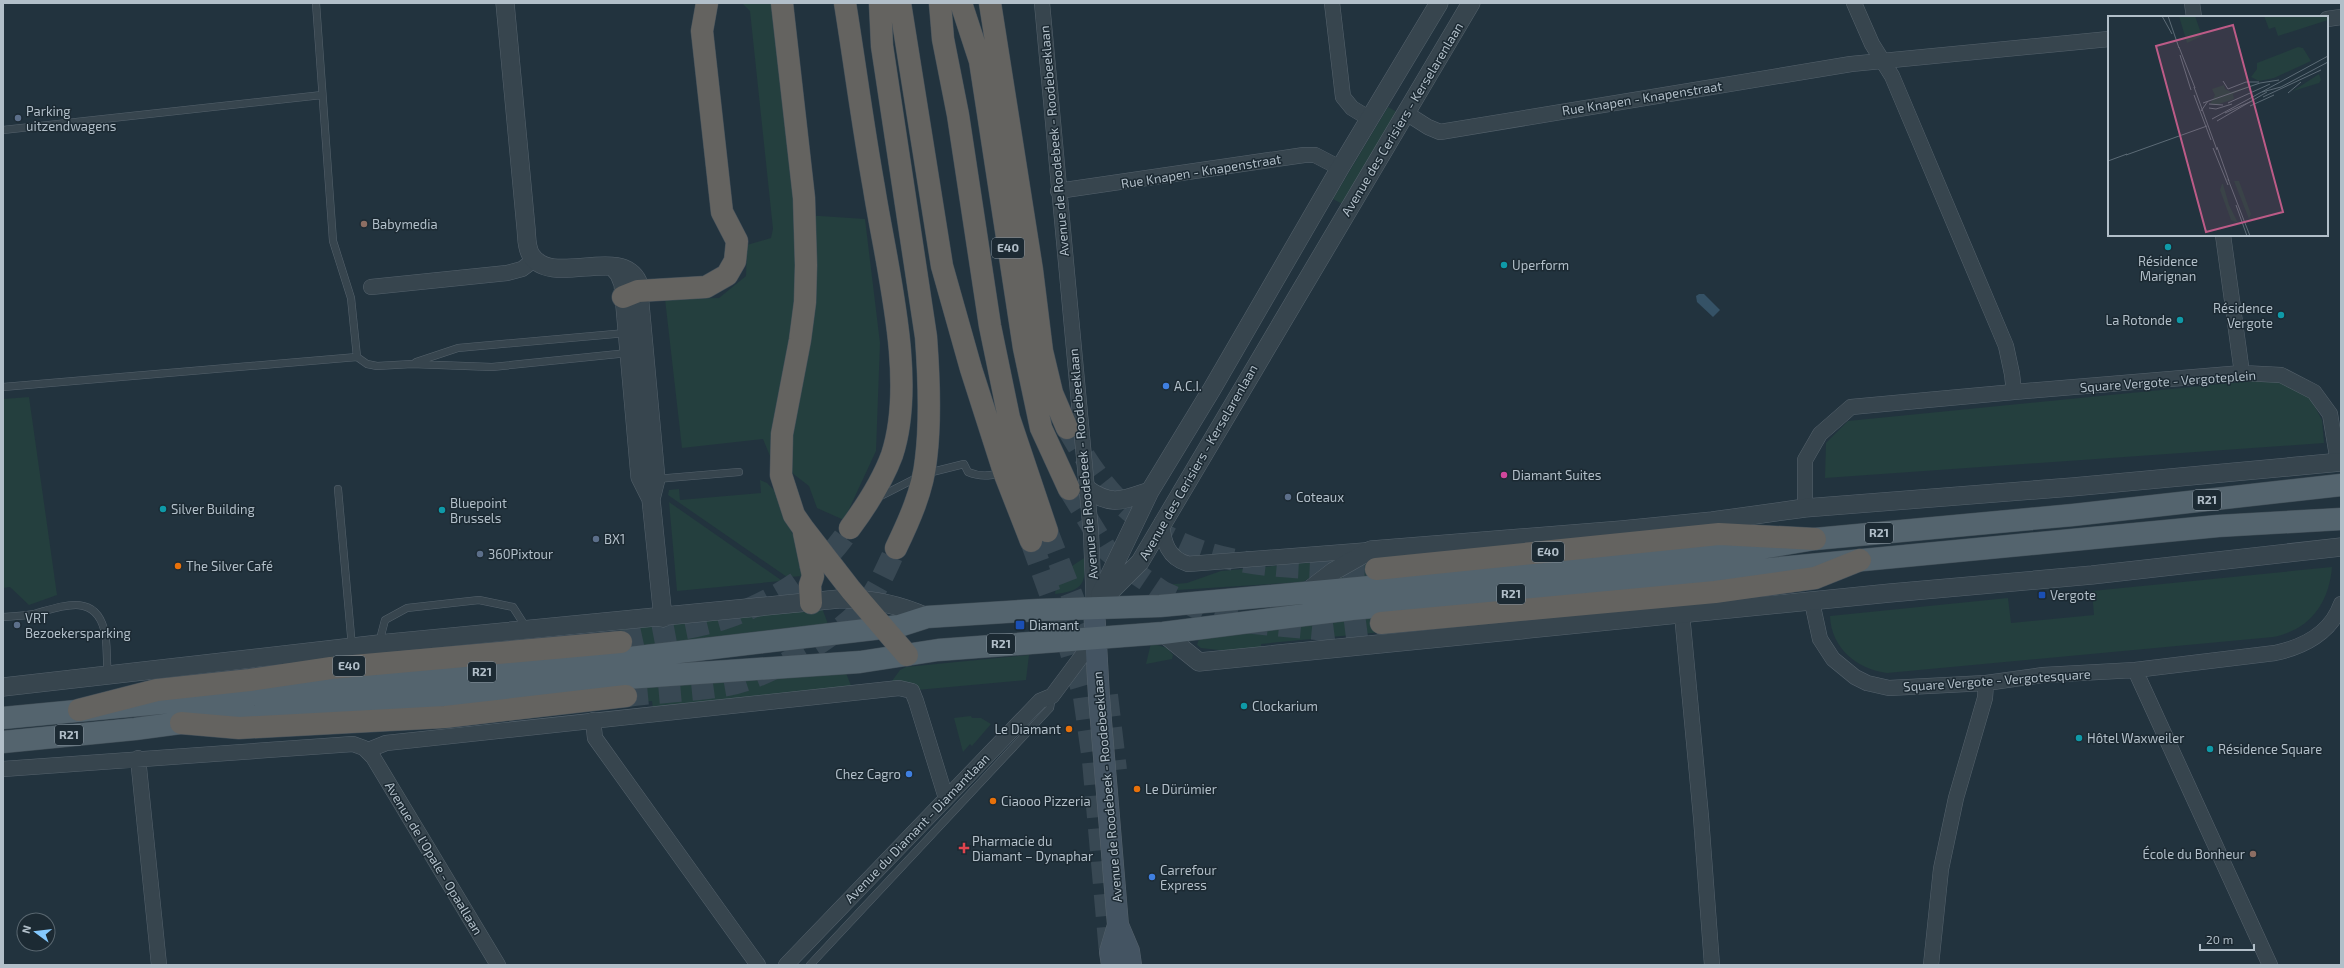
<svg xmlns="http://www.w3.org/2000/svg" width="2344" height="968" viewBox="0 0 2344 968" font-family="'Exo 2',sans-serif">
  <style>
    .green { fill: #243f3e }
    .water { fill: #355266 }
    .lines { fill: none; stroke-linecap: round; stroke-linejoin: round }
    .trunk-tunnel { stroke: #384853; stroke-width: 22; stroke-dasharray: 22 11; stroke-linecap: butt }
    .service-casing { stroke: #55626c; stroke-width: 8 }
    .minor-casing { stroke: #55626c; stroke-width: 16 }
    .tertiary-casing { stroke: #55626c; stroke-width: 19 }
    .secondary-casing { stroke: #55626c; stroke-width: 22 }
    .primary-casing { stroke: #404e57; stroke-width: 23 }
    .trunk-casing { stroke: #424f59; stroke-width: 23 }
    .service { stroke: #37454e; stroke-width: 7 }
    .minor { stroke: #37454e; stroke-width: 15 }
    .tertiary { stroke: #37454e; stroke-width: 18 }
    .secondary { stroke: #445462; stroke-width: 21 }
    .primary { stroke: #54646e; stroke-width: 22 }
    .trunk { stroke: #646360; stroke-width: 22 }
    .service-dot { fill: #5c6f8a; stroke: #1c2a33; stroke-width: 1.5 }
    .education-dot { fill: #8d6e63; stroke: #1c2a33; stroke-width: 1.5 }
    .culture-dot { fill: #0f9aa8; stroke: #1c2a33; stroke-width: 1.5 }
    .shop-dot { fill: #3f7fe0; stroke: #1c2a33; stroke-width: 1.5 }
    .hotel-dot { fill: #d1479c; stroke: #1c2a33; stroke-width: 1.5 }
    .food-dot { fill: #e8710a; stroke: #1c2a33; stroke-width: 1.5 }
    .transit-dot { fill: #1a4fb4; stroke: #1c2a33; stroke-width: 1.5 }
    .health-dot { fill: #e0444e; stroke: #1c2a33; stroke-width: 1.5 }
    .labels { text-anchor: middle; stroke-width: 3; stroke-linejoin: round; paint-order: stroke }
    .shield { fill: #1c2a33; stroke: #85929c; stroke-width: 1 }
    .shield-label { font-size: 12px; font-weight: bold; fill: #b2bfc9 }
    .street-label { font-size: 13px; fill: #b2bfc9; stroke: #1c2a33 }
    .poi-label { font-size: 13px; fill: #b2bfc9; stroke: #1c2a33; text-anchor: start }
    .inset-road { fill: none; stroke: #5c6b76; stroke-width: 1 }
    .view { fill: #bc5b87; fill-opacity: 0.15; stroke: #bc5b87; stroke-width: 2 }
    .inset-edge { fill: none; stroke: #b2bfc9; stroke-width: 2 }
  </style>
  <rect width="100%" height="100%" fill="#22333e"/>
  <!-- green -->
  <path class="green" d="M742,3H775L805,215L865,219L880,343L876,451L844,520L817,508L809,486L770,456L763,439L682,448L665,299L719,298L746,276L747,245L771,238L773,229L750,11Z
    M1388,107L1399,113L1344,205L1333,199Z
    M2272,379L2309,396L2322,420L2324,443L1825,478L1826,443L1848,421Z
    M29,397L57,595L29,605L10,587L3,588V399Z
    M760,480L767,483L776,492L788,525L802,552L805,576L787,577L668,495L669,490L679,489L680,500L761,493Z
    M669,502L781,580V581L677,591Z
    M1084,558C1087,585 1081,591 1055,594L1057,576Z
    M1337,560L1303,582L1161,591L1163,585L1187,583L1221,571Z
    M1368,562L1377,577L1334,581Z
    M2332,567C2329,603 2310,630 2273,637L1887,673C1857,669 1831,648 1830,616L2008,598L2011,623L2094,615L2092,591Z
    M822,608L828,624L622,649L620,628Z
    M1381,616L1382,632L1261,644V651L1236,652L1201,648L1197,645L1199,639Z
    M1151,643L1167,648L1173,655L1172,659L1146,664Z
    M1029,655L1026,680L917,690L892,681L900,670L906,667Z
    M846,673L852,688L653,709L652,701L627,704L626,688Z
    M971,716L972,718H981L991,724L972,746L970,744L963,752L954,718Z"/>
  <!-- water -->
  <path class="water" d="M1699,294H1704L1720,310L1713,317L1697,302L1696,296Z"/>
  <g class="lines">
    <!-- trunk-tunnel -->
    <path class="trunk-tunnel" d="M1067,428C1086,460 1106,493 1136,516C1205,571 1293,568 1376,569
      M1069,489L1106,549L1129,569L1163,592L1206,612L1242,622L1326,630L1381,623
      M1047,531L1095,655
      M1031,541L1069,646L1084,697L1093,761L1110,953
      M621,642C656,632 695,629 729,617C777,599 822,572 850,528
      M1107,695L1116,770
      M626,696C658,692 691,691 723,686C767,679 846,634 871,597C881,582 888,565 896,548"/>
    <!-- service casing -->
    <g class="service-casing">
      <path id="service" d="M3,130L322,95
        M357,357L367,364L377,366L412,364L492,367L628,353
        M416,362L458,348L626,333
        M3,387L357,357L351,298L333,241L316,3
        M656,479L739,472
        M338,489L352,647
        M877,498L924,474L964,464L968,472C980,477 989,476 1002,473
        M3,617C13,616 24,616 34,614C60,607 94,592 104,629C108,641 106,661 108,675
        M379,643L385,620L407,608L479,600L513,607L527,629
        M810,965L1050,708L1052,696"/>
    </g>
    <!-- minor casing -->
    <g class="minor-casing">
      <path id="minor" d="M1042,3L1091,533L1094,608
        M1332,3L1343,97L1352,108L1370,119
        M1854,3L1872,44L1892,76L2006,346L2012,374L2014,392
        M2192,3L2194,17
        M2327,19L2341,17
        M1406,113L1428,127L1440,132L1851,64L2109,39
        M1058,191L1304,155H1315L1340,168
        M2223,235L2242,373
        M371,287L507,273L522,269L534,260
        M1805,508V460L1820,434L1851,407L2014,392L2242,373L2281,375L2314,392L2330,414L2338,462
        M1162,522C1163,542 1168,558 1188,564L1370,550
        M1812,602L1820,639L1833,659L1855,677L1867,683L1889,688L1986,683L2043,675L2135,670L2275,653C2303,647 2331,633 2341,604
        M1682,614L1701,817L1712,965
        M2135,670L2270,965
        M593,720L595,738L758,965
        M369,752L371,749L386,743L899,688L912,691L916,701L946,798
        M138,758L159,965
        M3,769L353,744L364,748L373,757L498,965
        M786,965L1040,701L1052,696L1096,637
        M1931,965L1941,869L1956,798L1985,698L1986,683"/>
    </g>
    <!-- tertiary casing -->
    <g class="tertiary-casing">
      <path id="tertiary" d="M505,3L526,228C527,237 526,247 531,255C551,288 621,245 638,282L656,479L651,499L663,618
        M613,267L619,274L623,284L640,477L651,499
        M1087,489C1112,507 1123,500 1150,491
        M1308,591L1334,571L1371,550L1621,530L1712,521L1805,508L2072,487L2341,462
        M1100,595L1150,491L1212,389L1340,168L1439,3
        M1094,608L1140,562L1471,3
        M1163,633L1199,662L1890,593L2092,575L2341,547
        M3,687L379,644L839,599C871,598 898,604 927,617"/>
    </g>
    <!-- secondary casing -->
    <g class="secondary-casing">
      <path id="secondary" d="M1094,608L1099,697L1118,925L1129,951L1131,965
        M1112,965L1110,952L1118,925"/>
    </g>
    <!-- primary casing -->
    <g class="primary-casing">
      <path id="primary" d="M3,718L621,659L899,626L927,617L1038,610L1160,606L1718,555L1815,539L2073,515L2341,485
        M3,742L135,729L240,715L627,678L860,662L938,650L1163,633L1352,609L2218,526L2341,519"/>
    </g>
    <!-- trunk casing -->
    <g class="trunk-casing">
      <path id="trunk" d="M782,3L804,198L806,265L805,302L800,340L782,434L781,475L794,515L803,528L851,590L907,655
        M845,3C855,65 863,127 874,188C886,265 917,379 892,455C882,482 867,505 850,528
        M880,3L882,46L926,337C929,377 931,419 926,459C923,490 909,521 896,548
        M900,3L942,266L971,369L1004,472L1031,541
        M940,3L943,39L958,115L990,326L1009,418L1047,531
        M961,3L980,61L1024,348L1041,428L1069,489
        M990,3L1032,270L1042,351L1052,393L1067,428
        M623,297L638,291L706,287L727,275L735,261L737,241L722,212L702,31L707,3
        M804,533L813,576L810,585L811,603
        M1376,569L1719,534L1815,539
        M1381,623L1715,592L1815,578L1860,560
        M79,710L157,690L250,680L331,668L621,642
        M181,723L239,728L445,717L626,696"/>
    </g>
    <!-- service -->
    <use href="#service" class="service"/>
    <!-- minor -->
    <use href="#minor" class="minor"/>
    <!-- tertiary -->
    <use href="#tertiary" class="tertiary"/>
    <!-- secondary -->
    <use href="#secondary" class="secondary"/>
    <!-- primary -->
    <use href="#primary" class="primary"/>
    <!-- trunk -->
    <use href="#trunk" class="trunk"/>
  </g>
  <!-- markers -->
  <g class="service-dot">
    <circle cx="18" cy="118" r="4"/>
    <circle cx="1288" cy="497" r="4"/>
    <circle cx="596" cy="539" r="4"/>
    <circle cx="480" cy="554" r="4"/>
    <circle cx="17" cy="625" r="4"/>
  </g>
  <g class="education-dot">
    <circle cx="364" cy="224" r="4"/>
    <circle cx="2253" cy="854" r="4"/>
  </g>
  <g class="culture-dot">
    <circle cx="2168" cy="247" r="4"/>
    <circle cx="1504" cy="265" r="4"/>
    <circle cx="2281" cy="315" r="4"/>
    <circle cx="2180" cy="320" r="4"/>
    <circle cx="163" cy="509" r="4"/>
    <circle cx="442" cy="510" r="4"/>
    <circle cx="1244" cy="706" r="4"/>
    <circle cx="2079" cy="738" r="4"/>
    <circle cx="2210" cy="749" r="4"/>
  </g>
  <g class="shop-dot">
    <circle cx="1166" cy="386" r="4"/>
    <circle cx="909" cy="774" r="4"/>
    <circle cx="1152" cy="877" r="4"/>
  </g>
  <circle class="hotel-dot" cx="1504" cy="475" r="4"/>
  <g class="food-dot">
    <circle cx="178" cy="566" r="4"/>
    <circle cx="1069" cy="729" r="4"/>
    <circle cx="1137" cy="789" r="4"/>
    <circle cx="993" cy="801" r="4"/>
  </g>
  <g class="transit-dot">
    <rect x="2038" y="591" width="8" height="8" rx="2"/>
    <rect x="1015" y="620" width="10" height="10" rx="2"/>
  </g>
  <path class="health-dot" d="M962 842h4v4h4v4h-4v4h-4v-4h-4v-4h4z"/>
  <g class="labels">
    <!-- shield labels -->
    <g class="shield">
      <rect x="992" y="238" width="32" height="20" rx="3"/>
      <rect x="2193" y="490" width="28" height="20" rx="3"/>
      <rect x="1865" y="523" width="28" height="20" rx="3"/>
      <rect x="1532" y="542" width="32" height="20" rx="3"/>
      <rect x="1497" y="584" width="28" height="20" rx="3"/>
      <rect x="987" y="634" width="28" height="20" rx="3"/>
      <rect x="333" y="656" width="32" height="20" rx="3"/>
      <rect x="468" y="662" width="28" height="20" rx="3"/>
      <rect x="55" y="725" width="28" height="20" rx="3"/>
    </g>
    <g class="shield-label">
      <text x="1008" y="252">E40</text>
      <text x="2207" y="504">R21</text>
      <text x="1879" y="537">R21</text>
      <text x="1548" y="556">E40</text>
      <text x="1511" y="598">R21</text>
      <text x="1001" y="648">R21</text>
      <text x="349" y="670">E40</text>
      <text x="482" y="676">R21</text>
      <text x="69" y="739">R21</text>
    </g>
    <!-- street labels -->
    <g class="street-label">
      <text transform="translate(1642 98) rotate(-9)" y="5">Rue Knapen - Knapenstraat</text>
      <text transform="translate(1402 119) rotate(-59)" y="5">Avenue des Cerisiers - Kerselarenlaan</text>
      <text transform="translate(1054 141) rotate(-95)" y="5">Avenue de Roodebeek - Roodebeeklaan</text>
      <text transform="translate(1201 171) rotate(-9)" y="5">Rue Knapen - Knapenstraat</text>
      <text transform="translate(2168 381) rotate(-4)" y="5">Square Vergote - Vergoteplein</text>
      <text transform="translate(1198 462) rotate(-60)" y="5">Avenue des Cerisiers - Kerselarenlaan</text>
      <text transform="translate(1083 464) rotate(-95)" y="5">Avenue de Roodebeek - Roodebeeklaan</text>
      <text transform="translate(1997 680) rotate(-4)" y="5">Square Vergote - Vergotesquare</text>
      <text transform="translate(1107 787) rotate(-95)" y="5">Avenue de Roodebeek - Roodebeeklaan</text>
      <text transform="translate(917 828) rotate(-46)" y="5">Avenue du Diamant - Diamantlaan</text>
      <text transform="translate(434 858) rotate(59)" y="5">Avenue de l'Opale - Opaallaan</text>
    </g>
    <!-- poi labels -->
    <g class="poi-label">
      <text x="26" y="116">Parking<tspan x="26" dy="15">uitzendwagens</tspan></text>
      <text x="372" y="229">Babymedia</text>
      <text x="2168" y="266" text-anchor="middle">Résidence<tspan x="2168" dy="15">Marignan</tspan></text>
      <text x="1512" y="270">Uperform</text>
      <text x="2273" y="313" text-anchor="end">Résidence<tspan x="2273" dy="15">Vergote</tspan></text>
      <text x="2172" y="325" text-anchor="end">La Rotonde</text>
      <text x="1174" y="391">A.C.I.</text>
      <text x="1512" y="480">Diamant Suites</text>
      <text x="1296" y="502">Coteaux</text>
      <text x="450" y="508">Bluepoint<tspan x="450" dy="15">Brussels</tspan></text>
      <text x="171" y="514">Silver Building</text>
      <text x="604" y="544">BX1</text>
      <text x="488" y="559">360Pixtour</text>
      <text x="186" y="571">The Silver Café</text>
      <text x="2050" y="600">Vergote</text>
      <text x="25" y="623">VRT<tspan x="25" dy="15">Bezoekersparking</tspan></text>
      <text x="1029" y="630">Diamant</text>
      <text x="1252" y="711">Clockarium</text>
      <text x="1061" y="734" text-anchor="end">Le Diamant</text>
      <text x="2087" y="743">Hôtel Waxweiler</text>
      <text x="2218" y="754">Résidence Square</text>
      <text x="901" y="779" text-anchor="end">Chez Cagro</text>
      <text x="1145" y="794">Le Dürümier</text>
      <text x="1001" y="806">Ciaooo Pizzeria</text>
      <text x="972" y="846">Pharmacie du<tspan x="972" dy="15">Diamant – Dynaphar</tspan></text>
      <text x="2245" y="859" text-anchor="end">École du Bonheur</text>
      <text x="1160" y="875">Carrefour<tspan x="1160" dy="15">Express</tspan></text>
    </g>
  </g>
  <!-- overview -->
  <g transform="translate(2108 16)">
    <rect width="220" height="220" fill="#22333e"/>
    <path d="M71,0H87L94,20L79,27ZM156,0H220V4L170,20L167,11L161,13ZM190,31L195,32L203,45L166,62L151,65L143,61L149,53V47ZM211,58L213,64L211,67L185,75ZM149,67L125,78L126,83L108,89L102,88L107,79L104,73L116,69L117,73L123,76ZM126,165H131L143,198L141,203ZM114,168H115L121,189L130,207L123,204L112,174Z" fill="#243f3e"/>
    <path class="inset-road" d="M54,0L64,18M60,0L71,32M71,31L87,72M72,39L83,74M115,65L120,73L138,66H151M86,71L109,134M154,76L173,71L220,46M180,77L193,66M86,79L103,124M155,81L213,54M95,87L152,67L171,64M120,87L162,68M101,88L115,89M142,90L166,79M101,92L108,93L124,88M93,95L100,85M117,97L144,85M104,103L220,40M109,105L159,76M109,131L121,165M105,132L120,169M18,139L99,110M0,145L19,138M120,163L142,220M128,189L139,220"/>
    <path class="view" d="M125,9L175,196L98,216L48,30Z"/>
    <rect width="220" height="220" class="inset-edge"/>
  </g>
  <!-- border -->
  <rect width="2344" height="968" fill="none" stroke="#b2bfc9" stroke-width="8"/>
  <!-- north arrow -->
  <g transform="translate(36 932) rotate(285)"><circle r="19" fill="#1c2a33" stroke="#58666f"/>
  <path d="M0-3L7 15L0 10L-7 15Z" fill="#84c8fd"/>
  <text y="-6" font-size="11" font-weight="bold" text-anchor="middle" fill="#b2bfc9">N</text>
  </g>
  <!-- scale -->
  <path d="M2200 944v6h54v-6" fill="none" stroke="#b2bfc9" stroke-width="2"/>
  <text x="2206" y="944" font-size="12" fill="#b2bfc9" stroke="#1c2a33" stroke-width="3" paint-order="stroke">20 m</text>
</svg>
